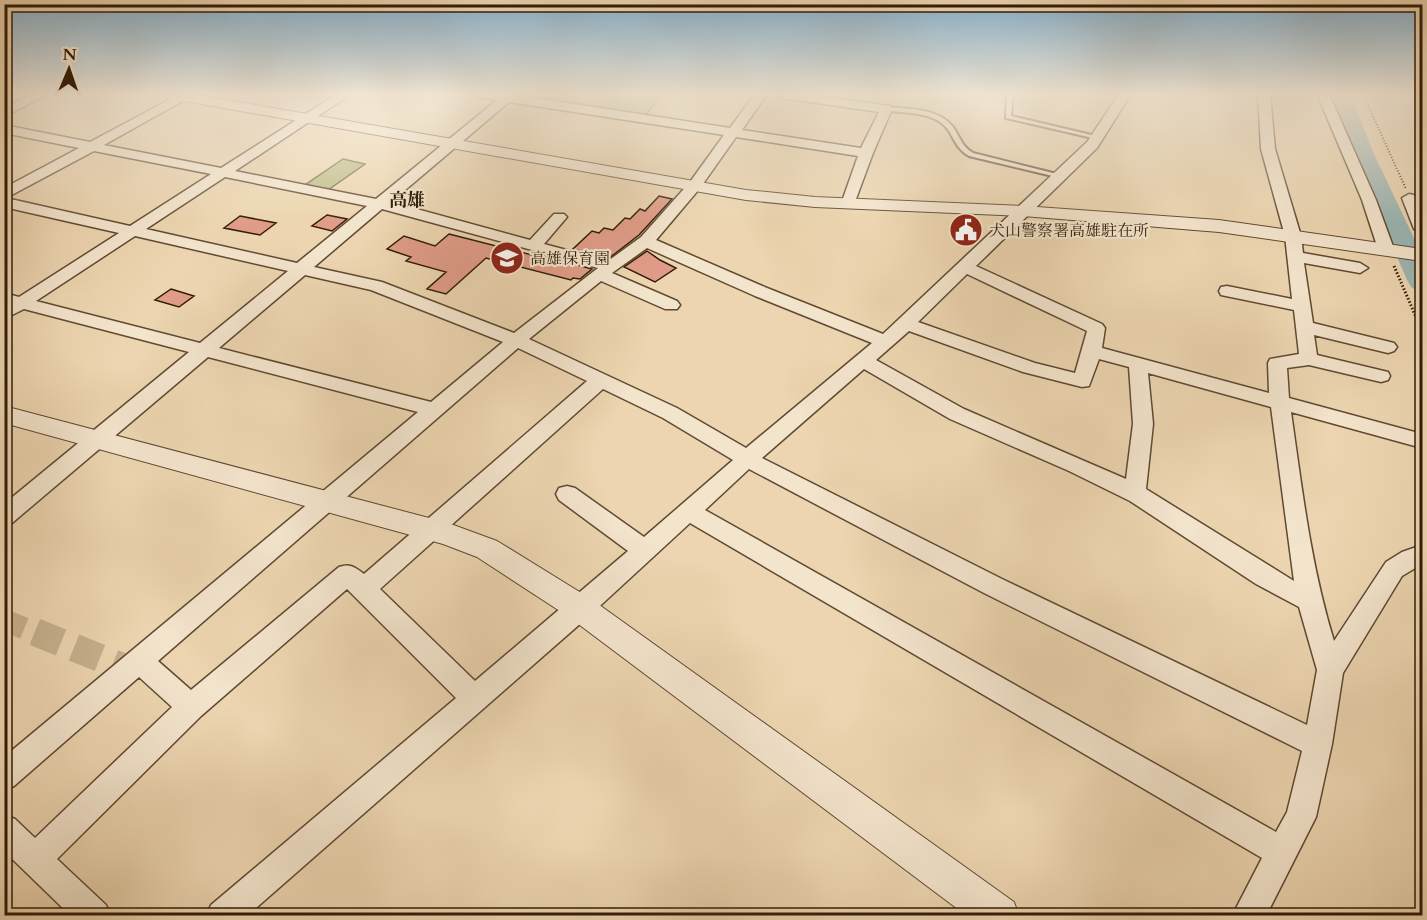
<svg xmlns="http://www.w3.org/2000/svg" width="1427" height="920" viewBox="0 0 1427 920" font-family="Cardo,'Noto Serif JP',serif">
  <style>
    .green { fill: #bbbc88; stroke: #766c48; stroke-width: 1.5 }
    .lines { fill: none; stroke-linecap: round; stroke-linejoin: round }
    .river { fill: #9bb7b4; fill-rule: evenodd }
    .building { fill: #e09c88; stroke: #301c08; stroke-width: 1.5 }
    .minor-tunnel-far1 { stroke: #c6b08e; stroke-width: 22; stroke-dasharray: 22 11; stroke-linecap: butt }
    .minor-tunnel { stroke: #c6b08e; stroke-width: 28; stroke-dasharray: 28 14; stroke-linecap: butt }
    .service-casing { stroke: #5f4a32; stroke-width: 4 }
    .minor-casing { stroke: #5f4a32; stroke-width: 3 }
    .tertiary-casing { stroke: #5f4a32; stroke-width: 2 }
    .path-far1 { stroke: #301c08; stroke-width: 2; stroke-dasharray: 1 2; stroke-linecap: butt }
    .path { stroke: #301c08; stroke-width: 3; stroke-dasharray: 1.5 2; stroke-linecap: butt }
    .service { fill: #f3e4cc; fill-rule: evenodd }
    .minor { fill: #f3e4cc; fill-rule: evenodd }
    .tertiary { fill: #f3e4cc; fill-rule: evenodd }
    .labels { text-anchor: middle; stroke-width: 4.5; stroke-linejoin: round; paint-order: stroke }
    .far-poi-label { font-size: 16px; fill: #301c08; stroke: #f3e4cc; text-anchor: start }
    .far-quarter-label { font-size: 18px; font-weight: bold; fill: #301c08; stroke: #f3e4cc }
  </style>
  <rect width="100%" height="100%" fill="#ecd5b0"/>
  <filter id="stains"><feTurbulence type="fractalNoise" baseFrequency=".00333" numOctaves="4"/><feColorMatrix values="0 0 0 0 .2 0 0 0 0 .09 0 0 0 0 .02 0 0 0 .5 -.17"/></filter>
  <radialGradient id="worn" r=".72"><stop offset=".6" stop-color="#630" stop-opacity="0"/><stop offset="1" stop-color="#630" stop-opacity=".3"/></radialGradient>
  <!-- green -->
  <path class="green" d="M520,94H662L645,116L515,97Z
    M343,159L365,164L328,190L305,185Z"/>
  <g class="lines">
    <!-- river -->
    <path class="river" d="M1330,94H1350L1374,154L1422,255V290L1412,288L1408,282L1352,154Z"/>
  </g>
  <!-- building -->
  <path class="building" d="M659,196L672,199L639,235L608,259L573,249L592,231L599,233L604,228L613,230L625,218L630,219L640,209L645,211Z
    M327,215L347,219L332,231L312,226Z
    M240,216L276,223L260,235L224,228Z
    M449,234L532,255L534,253L592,269L580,279L573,278L571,280L486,258L446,294L427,289L446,272L406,261L411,257L387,249L404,236L435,246Z
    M647,251L660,260L676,268L655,282L624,267Z
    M171,289L194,296L179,307L155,300Z"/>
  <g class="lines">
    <!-- minor-tunnel-far1 -->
    <path class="minor-tunnel-far1" d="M4,620L38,634"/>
    <!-- minor-tunnel -->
    <path class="minor-tunnel" d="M35,632L130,670"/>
    <!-- service casing -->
    <g class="service-casing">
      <path id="service" d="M1007,94H1013L1011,116L1100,137L1097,139L1006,118Z
        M886,107C908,109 938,108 953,127C960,137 962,147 973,153L1065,176L1061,178L969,156C958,150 955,141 949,131C935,110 905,114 884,110V108Z"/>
    </g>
    <!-- minor casing -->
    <g class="minor-casing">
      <path id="minor" d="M32,94H47L4,117V108Z
        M180,94H195L104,145L221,168L337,94H351L235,171L376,199L497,100L479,97L477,94H517L516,95L730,128L755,94H767L742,130L861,148L879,112L782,98L776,94H806L890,106L892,109L873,153L853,207H843L841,204L858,156L736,137L700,188L656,240L767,288L883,334L1087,142L1119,94H1131L1097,148L976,266L1102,324L1105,328L1102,348L1269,393L1268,363L1270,359L1299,354L1294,310L1221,295L1219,291L1221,287L1227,286L1292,299L1285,236L1261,149L1258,94H1270L1275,149L1301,236L1303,253L1360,263L1368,268L1360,273L1304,263L1313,323L1394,343L1397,347L1394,351L1388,353L1314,335L1317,355L1388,372L1390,376L1388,380L1381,382L1309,365L1287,368L1289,398L1422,434V448L1291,412C1302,489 1311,567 1334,641L1386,562L1402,552L1422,545V564L1402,576L1343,673L1332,744L1316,817L1266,916H1232L1262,858L690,523L589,616L247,916H206L211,905L456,698L347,589L201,716L57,859L106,905L111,916H71L4,851V815L15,819L35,838L172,707L139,677L14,786L4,790V757L418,412L208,357L12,523L4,526V504L189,352L24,309L4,319V306L7,304L4,303V293L19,297L119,233L4,207V188L79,148L4,133V125L90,142ZM509,102L724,135L690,182L641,237L608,261L544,244L567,217L564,214H554L530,240L391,202ZM94,151L211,174L130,226L6,198ZM225,177L367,206L297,263L146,229ZM382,209L598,268L514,333L382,282L314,267ZM135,236L288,271L200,343L36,301ZM647,248L755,296L872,343L746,448L677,408L529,339L601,281L665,309H677L680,305L677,301L612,273ZM967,274L1087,331L1075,373L1035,363L918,322ZM305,275L371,290L503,342L431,402L219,348ZM909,331L1023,372L1082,387L1089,386L1099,359L1129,367L1133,424L1126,479L964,409L876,360ZM518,348L587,381L364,574C355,567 350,563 339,567L191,690L158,661ZM864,369L950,419L1069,471L1130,501L1256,584L1299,607L1317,670L1307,725L1002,579L762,458ZM1148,373L1271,407L1294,581L1146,489L1153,424ZM603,389L663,418L733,460L644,537L575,488L567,486L559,488L556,494L559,500L628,551L475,681L380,589ZM749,469L984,593L1302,751L1287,812L1276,832L705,510Z
        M1317,94H1329L1376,200L1394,249L1392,252L1386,254L1378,249L1362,200Z
        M1415,94H1422V99L1418,98Z
        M1409,194L1414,195L1422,212V233L1414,229L1402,198Z"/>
    </g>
    <!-- tertiary casing -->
    <g class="tertiary-casing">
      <path id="tertiary" d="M160,94H192L746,190L815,197L1023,206L1219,220L1422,249V261L1219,232L1023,216L815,207L746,200L167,98Z
        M4,406L448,523L497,541L591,599L1014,902L1019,916H967L569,617L477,557L443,544L4,423Z"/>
    </g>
    <!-- path-far1 -->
    <path class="path-far1" d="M1363,94L1406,189"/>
    <!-- path -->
    <path class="path" d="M1394,266L1422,331"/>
    <!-- service -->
    <use href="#service" class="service"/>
    <!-- minor -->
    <use href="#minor" class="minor"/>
    <!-- tertiary -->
    <use href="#tertiary" class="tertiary"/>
  </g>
  <!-- sky -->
  <linearGradient id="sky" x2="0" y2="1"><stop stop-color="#89b5d3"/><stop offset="0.42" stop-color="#f6ecdb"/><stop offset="1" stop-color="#f6ecdb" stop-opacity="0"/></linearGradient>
  <rect width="1427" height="223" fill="url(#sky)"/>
  <!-- icons -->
  <defs>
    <g id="civic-disc" transform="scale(1.725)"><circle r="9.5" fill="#8f2418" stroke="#f3e4cc"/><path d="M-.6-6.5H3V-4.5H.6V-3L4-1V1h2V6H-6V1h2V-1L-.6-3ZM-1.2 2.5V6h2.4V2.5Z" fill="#fff"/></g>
    <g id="school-disc" transform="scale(1.725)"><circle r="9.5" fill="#8f2418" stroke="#f3e4cc"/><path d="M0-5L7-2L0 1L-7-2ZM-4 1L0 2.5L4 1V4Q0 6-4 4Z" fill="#fff"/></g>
  </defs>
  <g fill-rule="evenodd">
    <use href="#civic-disc" x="966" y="230"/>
    <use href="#school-disc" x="507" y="258"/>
  </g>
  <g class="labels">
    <!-- far-poi labels -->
    <g class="far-poi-label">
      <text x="989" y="236">犬山警察署高雄駐在所</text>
      <text x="530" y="264">高雄保育園</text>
    </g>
    <!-- far-quarter labels -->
    <g class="far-quarter-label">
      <text x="407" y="206">高雄</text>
    </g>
  </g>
  <!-- margin -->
  <rect width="1427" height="920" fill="none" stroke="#ecd5b0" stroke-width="24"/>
  <rect x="6" y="6" width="1415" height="908" fill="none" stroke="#301c08" stroke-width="3"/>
  <rect x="12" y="12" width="1403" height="896" fill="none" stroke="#301c08" stroke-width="1.5"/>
  <!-- north arrow -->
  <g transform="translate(69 69) rotate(2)" stroke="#f3e4cc" stroke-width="4.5" paint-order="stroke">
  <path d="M0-4.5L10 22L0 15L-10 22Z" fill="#301c08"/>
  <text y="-9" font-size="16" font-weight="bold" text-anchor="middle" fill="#301c08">N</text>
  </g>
  <rect width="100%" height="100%" filter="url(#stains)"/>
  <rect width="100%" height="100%" fill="url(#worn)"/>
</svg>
